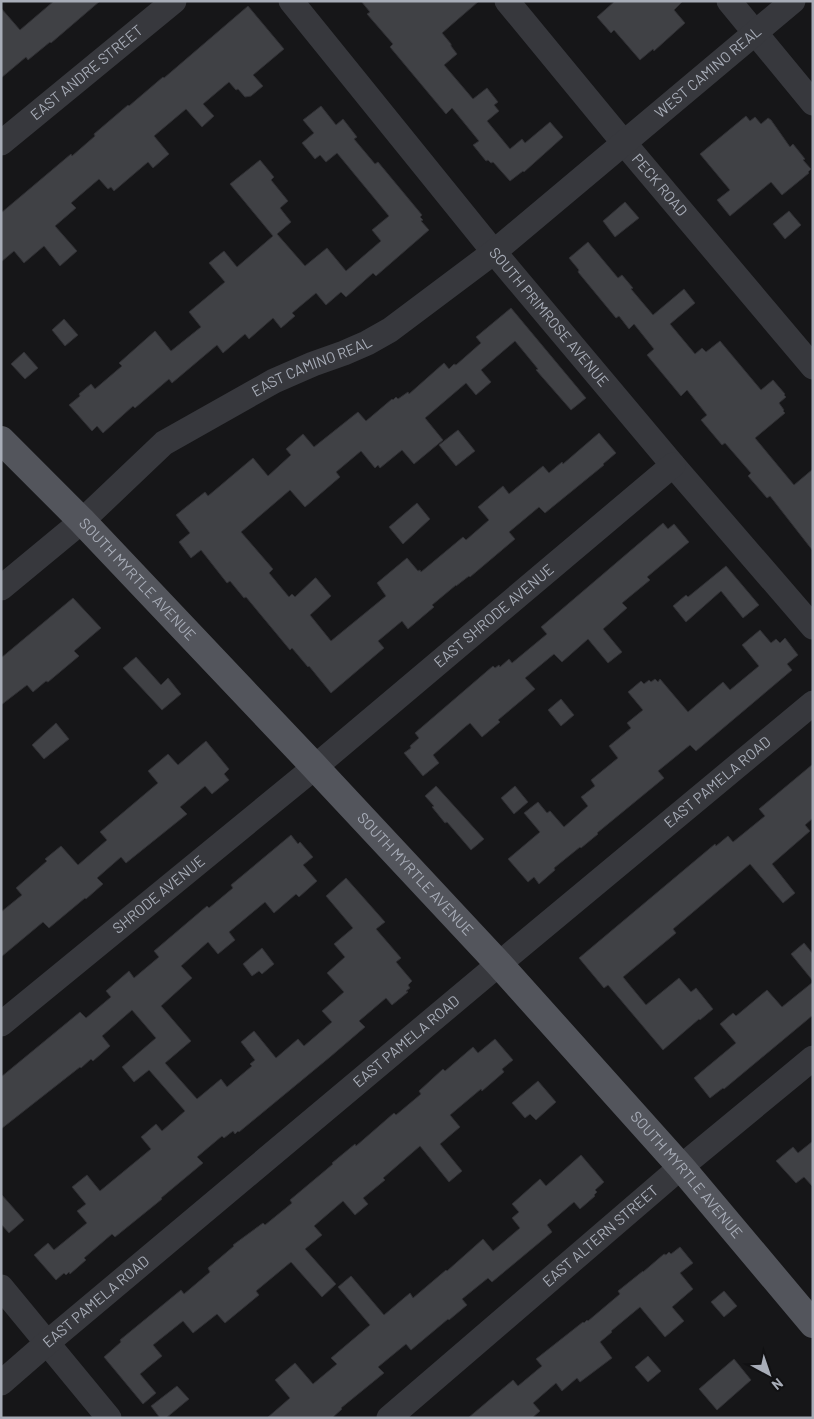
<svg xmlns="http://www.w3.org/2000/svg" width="814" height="1419" viewBox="0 0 814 1419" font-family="Barlow,sans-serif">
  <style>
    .building { fill: #404145; stroke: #303034 }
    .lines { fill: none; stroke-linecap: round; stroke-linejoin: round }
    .minor { stroke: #37383d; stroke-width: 25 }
    .major { stroke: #53555c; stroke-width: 28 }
    .labels { text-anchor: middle; stroke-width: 4; stroke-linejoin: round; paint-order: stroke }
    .street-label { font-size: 15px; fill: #a8adb8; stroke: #111113 }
  </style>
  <rect width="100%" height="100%" fill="#161618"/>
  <!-- building -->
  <path class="building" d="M54,1H100L51,43L50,42L28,60L26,57L1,78V8L20,30Z
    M361,1H479L442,33L451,44V46L457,54L444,65L473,99L487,88L498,102L494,105L499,111L487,121L510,149L522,139L525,143L550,122L563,137L524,172L523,171L510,181L493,162L491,163L488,160L486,161L473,145L479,141L452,108L446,114L390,47L393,44L367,14L370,12Z
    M615,1H683L674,10L685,23L654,51L653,49L640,60L614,30L611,33L597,17Z
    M248,6L284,49L253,75L263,86L251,96L245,97L238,89L236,90L229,82L203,104L214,116L202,127L186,109L154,136L169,154L153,168L148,162L114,191L111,187L108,189L99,179L71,203L76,208L55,226L77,251L60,266L44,246L24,263L14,251L1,262V213L71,154L72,156L95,136L94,134L128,105L129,106L163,77L164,78Z
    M321,106L336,125L343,119L357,137L354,139L375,164L378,162L422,215L420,217L423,220L421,221L429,230L376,276L373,273L346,297L341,292L326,305L316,293L292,313L295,316L281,328L273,318L249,339L245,334L223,353L217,345L172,383L169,379L135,408L133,406L103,433L97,426L92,431L69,405L80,396L79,394L91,384L95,389L122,366L119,363L155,331L171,351L201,327L189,312L225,282L209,263L224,251L237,267L273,236L230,184L260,160L274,177L271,180L288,201L280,208L291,222L277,234L305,266L327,248L346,271L381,241L372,230L389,216L337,153L326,162L320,155L315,159L302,143L314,133L303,120Z
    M746,116L750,121L755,117L761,124L768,118L771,120L790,147L793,144L805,159L803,160L811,169L808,172L809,173L782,195L771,182L730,216L717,200L730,190L700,154Z
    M625,202L639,218L615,237L603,221Z
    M789,211L801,225L785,239L773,224Z
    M588,242L618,278L622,275L633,288L631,289L653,315L684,289L695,303L670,324L695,354L702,348L706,352L720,341L761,390L773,380L785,394L784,395L786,397L779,403L784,410L783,411L785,413L755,438L794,485L813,469V551L770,496L767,498L748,476L751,473L725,443L722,445L701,420L707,415L687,390L681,396L647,355L654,349L634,324L629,329L619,316L616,318L578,272L579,270L569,258Z
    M511,308L586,398L571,410L536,370L538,369L515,341L481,370L491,382L476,395L466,383L425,418L443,440L414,464L402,450L380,468L378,465L375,468L361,451L336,472L340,477L305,507L290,490L241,532L273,569L269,573L289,597L292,594L295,597L315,578H316L331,596L310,615L331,641L386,596L377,583L407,558L418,571L420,570L421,572L463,537L466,540L489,520L478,507L503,486L509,494L543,466L549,473L562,462L563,464L599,433L616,453L603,464L604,465L545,513L539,507L509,532L515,539L470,577L469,576L456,586V585L432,605L434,607L408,629L402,621L378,641L384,648L331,693L309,666L308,667L292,648L290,650L246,597L244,598L230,581L227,583L201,550L191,558L179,542L190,533L176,515L205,492L208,496L253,458L268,476L291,455L286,449L303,434L314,447L358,412L366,421L392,399L393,400L396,397L398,399L408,392L409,394L444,363L449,369L454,364L456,365L481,343L476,337Z
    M64,319L78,335L65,346L52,330Z
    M24,352L38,368L25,379L11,364Z
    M458,430L475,451L456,466L439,445Z
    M417,503L430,519L403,544L389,527Z
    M663,523L668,529L674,524L689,542L647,577L650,580L622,603L627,608L603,629L622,652L608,663L588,639L562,662L554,654L525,678L535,689L498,720L500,722L482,737L470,723L465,727L433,755L439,763L423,776L404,753L411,748L410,746L419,738L415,733L493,666L495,668L499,665L500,667L509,659L512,663L547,634L541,627Z
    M726,566L759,605L743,618L721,591L686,622L673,606L686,595L688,597Z
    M73,598L101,628L74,651L79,656L48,682L46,681L33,692L27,685L1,705V658Z
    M760,630L771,643L776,639L780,643L785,638L798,655L787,664L792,670L696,751L690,745L658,771L664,778L597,833L598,834L581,848L580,847L554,868L555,870L539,884L534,877L528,882L508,859L540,832L524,813L538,802L547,813L550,811L564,827L588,806L581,797L595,786L591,780L618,758L609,746L631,728L627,723L643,710L628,692L641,681L644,684L649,680L651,682L655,679L658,682L660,679L688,712L723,682L730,690L759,666L742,645Z
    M136,657L161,685L168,678L181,694L162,710L123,668Z
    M561,699L574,715L561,726L548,710Z
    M56,723L69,739L44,759L32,745Z
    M206,741L229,769L224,774L229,780L212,794L205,786L180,807L187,814L126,863L121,857L97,878L103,884L86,899L85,898L49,928L43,922L1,957V912L22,895L16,888L47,861L45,859L61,846L78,865L107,840L100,832L158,783L148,771L168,754L178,765Z
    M813,764V818L805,825L810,831L772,864L795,893L783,903L750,864L673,929L676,933L623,977L646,1005L679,978L691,992L696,988L713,1009L700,1020L699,1019L663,1050L608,985L604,988L579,958L715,844L716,846L728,836L733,842L765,816L759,809Z
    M436,786L484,839L471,850L447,822L445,823L432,807L434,806L425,796Z
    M515,786L528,802L514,814L501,798Z
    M291,835L298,844L300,842L313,857L303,865L317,881L299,897L296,894L274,913L265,902L229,932L235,940L218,954L208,942L181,966L192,978L161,1006L191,1041L165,1063L197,1099L221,1079L227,1087L252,1066L250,1064L255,1060L241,1042L254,1031L276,1058L298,1039L304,1046L332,1022L322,1011L344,992L327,973L345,957L334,944L353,928L326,896L346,878L385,922L376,929L401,958L396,962L412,981L408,985L410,988L406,991L408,992L392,1005L386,998L359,1021L365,1027L330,1057L239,1132L238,1131L235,1134L233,1131L224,1138L222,1136L197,1157L203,1163L161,1198L162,1199L115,1237L112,1234L84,1258L86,1260L70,1274L69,1272L66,1275L64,1273L56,1280L34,1255L48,1243L54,1250L87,1223L77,1211L86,1204L72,1187L87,1175L100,1191L151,1149L141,1137L156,1124L162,1131L185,1111L149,1070L134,1082L122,1067L156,1038L132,1010L102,1036L110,1046L93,1061L91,1059L81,1068L80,1067L1,1129V1077L80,1012L86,1018L111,997L106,991L129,971L134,978L159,957L154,951L207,906L209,908L233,888L231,885Z
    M804,943L813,954V981L791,954Z
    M262,948L274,964L262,974L259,971L252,976L243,964Z
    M813,982V1015L724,1089L723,1088L710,1098L694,1078L736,1043L720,1024L733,1013L736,1016L767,990L782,1007Z
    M495,1039L513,1060L502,1069L504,1072L482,1091L481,1089L450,1115L460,1127L440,1144L462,1171L449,1182L420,1146L383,1178L385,1180L363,1198L368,1204L355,1215L343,1201L314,1226L322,1235L305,1249L336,1284L322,1297L291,1262L256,1291L259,1295L225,1323L217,1314L193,1333L183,1321L153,1345L162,1356L140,1374L156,1393L143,1404L104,1357L121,1342L120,1340L181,1290L184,1294L210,1272L208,1268L234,1246L233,1245L263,1223L265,1225L292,1203L290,1200L333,1164L332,1163L355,1144L356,1146L394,1113L396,1115L421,1094L419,1091L443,1069L445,1071L473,1047L478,1053Z
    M538,1081L556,1102L536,1120L530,1114L525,1118L512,1103Z
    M813,1141V1187L804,1177L796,1183L776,1161L793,1147L798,1153Z
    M581,1155L604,1182L595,1190L597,1192L594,1195L595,1196L580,1209L574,1202L547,1225L552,1232L492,1282L488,1278L462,1299L467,1305L449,1320L448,1319L411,1350L406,1344L378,1367L384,1373L341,1408L342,1409L332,1418H267L290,1398L275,1380L295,1363L313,1384L337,1364L331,1358L370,1325L338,1287L351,1276L384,1315L410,1293L413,1298L446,1270L447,1271L483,1239L493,1251L520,1228L512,1218L519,1212L512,1204L540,1179L546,1186Z
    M1,1194L24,1220L9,1233L1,1224Z
    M680,1247L693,1263L680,1273L693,1289L672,1307L684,1321L665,1337L640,1307L611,1331L612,1332L600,1342L612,1358L580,1382L577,1378L562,1391L556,1383L533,1403L540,1411L532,1418H468L513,1380L518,1386L542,1366L536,1359L583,1322L584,1323L587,1320L588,1321L620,1294L618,1291L643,1271V1272L664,1254L666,1255L669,1252L671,1254Z
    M724,1291L737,1306L724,1317L711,1302Z
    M648,1356L661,1371L648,1382L635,1367Z
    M734,1359L751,1380L717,1410L699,1389Z
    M177,1386L189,1399L166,1418H160L151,1406Z"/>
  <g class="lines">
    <!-- minor -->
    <g class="minor">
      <path id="s1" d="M291,1L494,252L673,465L813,627"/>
      <path id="s2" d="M507,1L624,143L813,367"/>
      <path d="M729,1L813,103"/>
      <path id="s3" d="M1,143L174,1"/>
      <path id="s4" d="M1,588L82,521L164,443L274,381L313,364L344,353L367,343L390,330L494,252L793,1"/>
      <path id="s5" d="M1,1024L315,767L673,465"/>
      <path d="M1,1287L109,1418"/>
      <path id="s6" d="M1,1383L47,1343L499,964L813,703"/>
      <path id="s7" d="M389,1418L681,1167L813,1058"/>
    </g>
    <!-- major -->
    <path class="major" id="s8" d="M1,440L82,521L315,767L499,964L681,1167L813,1324"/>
  </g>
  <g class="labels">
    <!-- street labels -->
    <g class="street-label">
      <text dy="5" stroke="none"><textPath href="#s3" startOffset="111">EAST ANDRE STREET</textPath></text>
      <text dy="5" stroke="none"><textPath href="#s4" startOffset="881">WEST CAMINO REAL</textPath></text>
      <text dy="5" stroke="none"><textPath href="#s2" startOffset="239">PECK ROAD</textPath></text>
      <text dy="5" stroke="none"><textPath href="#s1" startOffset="408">SOUTH PRIMROSE AVENUE</textPath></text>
      <text dy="5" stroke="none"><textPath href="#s4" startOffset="385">EAST CAMINO REAL</textPath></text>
      <text dy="5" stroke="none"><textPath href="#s8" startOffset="195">SOUTH MYRTLE AVENUE</textPath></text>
      <text dy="5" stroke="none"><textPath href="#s5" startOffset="640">EAST SHRODE AVENUE</textPath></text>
      <text dy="5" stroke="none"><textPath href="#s6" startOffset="935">EAST PAMELA ROAD</textPath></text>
      <text dy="5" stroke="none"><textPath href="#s8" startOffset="600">SOUTH MYRTLE AVENUE</textPath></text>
      <text dy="5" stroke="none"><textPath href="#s5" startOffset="204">SHRODE AVENUE</textPath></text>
      <text dy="5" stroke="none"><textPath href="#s6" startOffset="530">EAST PAMELA ROAD</textPath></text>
      <text dy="5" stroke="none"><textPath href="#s8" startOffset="1005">SOUTH MYRTLE AVENUE</textPath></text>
      <text dy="5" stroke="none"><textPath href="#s7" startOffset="279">EAST ALTERN STREET</textPath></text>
      <text dy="5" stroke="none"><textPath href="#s6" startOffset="125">EAST PAMELA ROAD</textPath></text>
    </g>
  </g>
  <!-- border -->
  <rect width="814" height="1419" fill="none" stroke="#a8adb8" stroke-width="5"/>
  <!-- north arrow -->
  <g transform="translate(769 1374) rotate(140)" stroke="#111113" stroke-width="4" paint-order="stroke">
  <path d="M0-4L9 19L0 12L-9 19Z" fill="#a8adb8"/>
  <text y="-8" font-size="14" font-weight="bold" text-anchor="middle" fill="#a8adb8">N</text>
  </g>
</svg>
